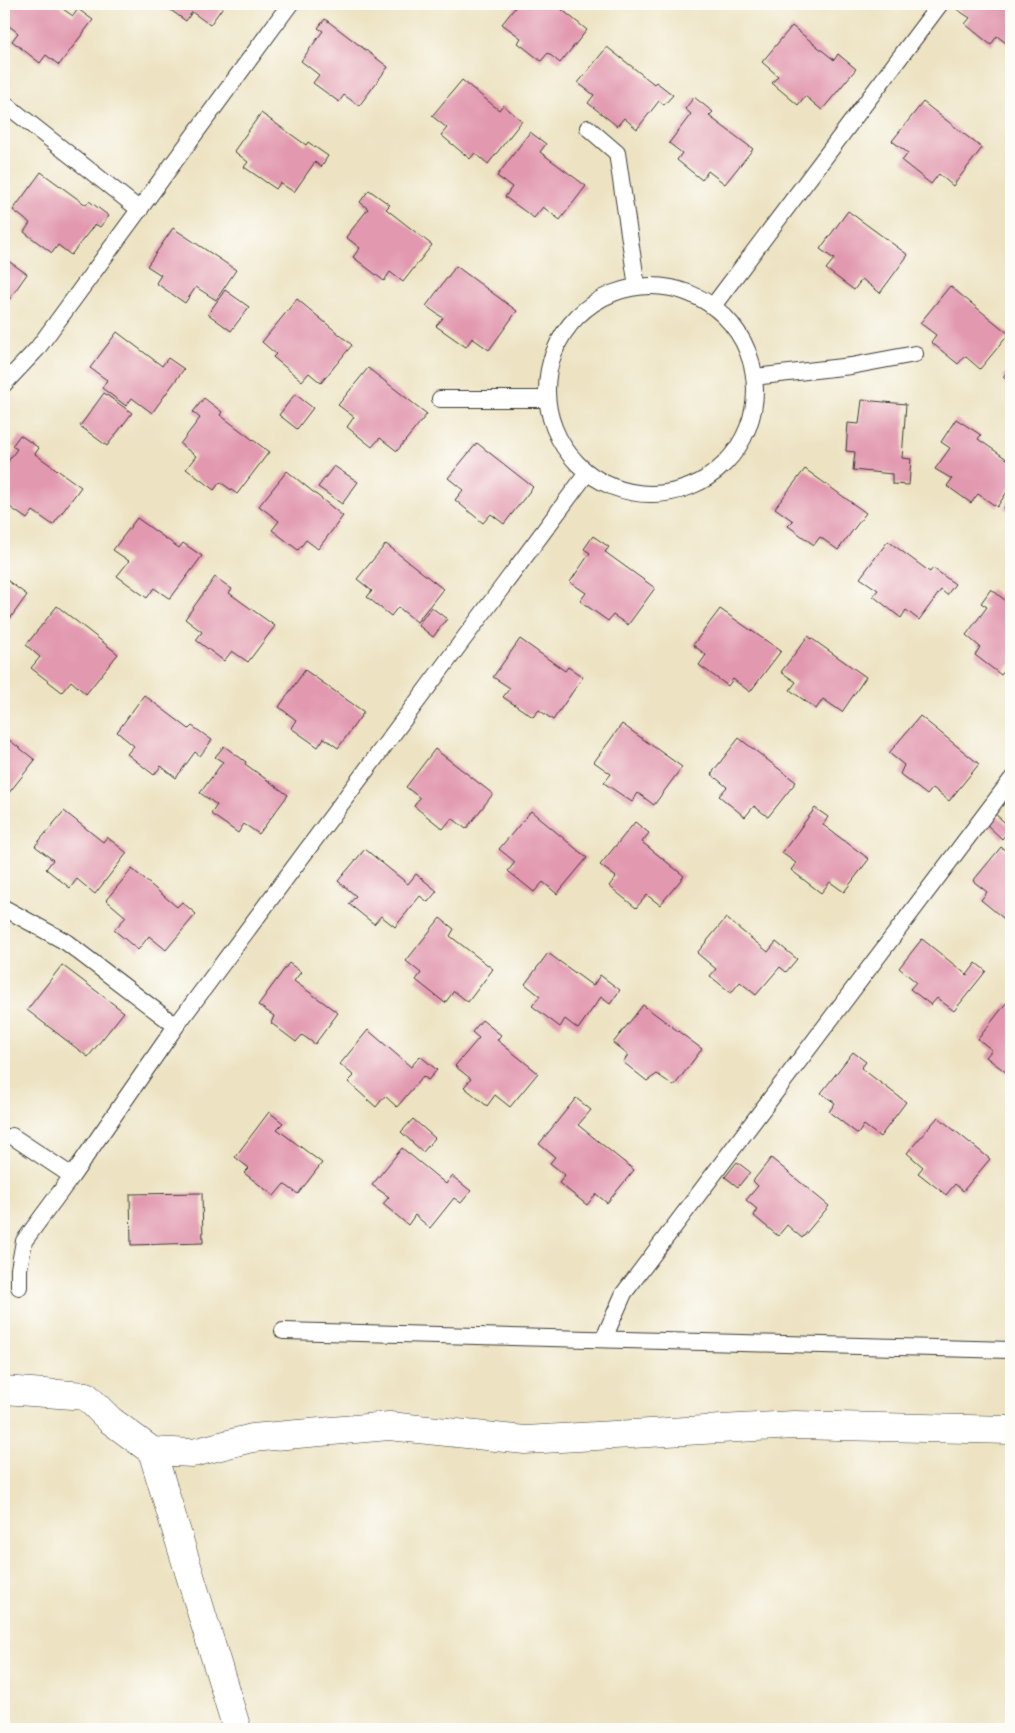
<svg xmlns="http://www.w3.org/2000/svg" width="1015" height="1733" viewBox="0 0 1015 1733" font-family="'Sorts Mill Goudy',serif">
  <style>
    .building { fill: #e298af }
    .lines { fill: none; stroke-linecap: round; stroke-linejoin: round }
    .lane-casing { stroke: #3b3a35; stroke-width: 18 }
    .street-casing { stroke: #3b3a35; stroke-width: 29 }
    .lane { stroke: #fff; stroke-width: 16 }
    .street { stroke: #fff; stroke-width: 28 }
  </style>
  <rect width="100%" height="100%" fill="#fdfcf7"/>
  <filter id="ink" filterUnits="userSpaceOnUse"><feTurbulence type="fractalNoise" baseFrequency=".02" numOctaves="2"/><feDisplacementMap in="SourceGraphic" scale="10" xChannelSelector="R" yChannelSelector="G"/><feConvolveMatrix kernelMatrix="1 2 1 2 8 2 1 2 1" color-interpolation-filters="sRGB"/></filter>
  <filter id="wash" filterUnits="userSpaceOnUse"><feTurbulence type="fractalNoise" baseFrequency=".0096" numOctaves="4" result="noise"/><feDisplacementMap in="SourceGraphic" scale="20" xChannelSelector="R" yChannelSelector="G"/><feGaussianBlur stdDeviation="1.12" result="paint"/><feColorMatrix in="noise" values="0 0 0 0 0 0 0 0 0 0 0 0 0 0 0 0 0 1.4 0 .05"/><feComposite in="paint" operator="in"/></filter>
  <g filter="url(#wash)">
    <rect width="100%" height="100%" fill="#ede3c2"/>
    <g id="blocks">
      <!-- building -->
      <path class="building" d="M13,4H56L73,16L78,9L93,20L59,65L46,55L40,63L12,41L18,33L4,22V16Z
        M162,4H225L210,25L192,12L186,21Z
        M518,4H555L587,30L560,63L548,53L541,61L518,43L521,38L502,24Z
        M959,4H1011V47L997,36L991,45L965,24L970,18L955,8Z
        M325,19L388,67L359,106L344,95L339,102L313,83L319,75L301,61L323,31L318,28Z
        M792,26L834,60L838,54L856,69L822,110L805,96L798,105L772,83L778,76L762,62Z
        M607,47L654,84L656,82L673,95L664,105L659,101L637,129L624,118L617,126L588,103L594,95L578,83Z
        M462,80L499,110L503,105L522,121L488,164L475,153L470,159L441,135L447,128L432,116Z
        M694,97L713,112L709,116L753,149L725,184L708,171L702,180L677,160L682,153L669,143L691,114L685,109Z
        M923,102L982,148L953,186L939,174L931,184L902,161L908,153L892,141Z
        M261,113L306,145L308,142L328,156L321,167L315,162L294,192L280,183L276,189L244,167L248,162L234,151Z
        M530,132L546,144L540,152L586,186L560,220L543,207L534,218L505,197L512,187L497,176Z
        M41,172L86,205L89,201L109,216L100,227L95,224L71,255L58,245L52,253L24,232L30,223L13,210Z
        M369,190L390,205L386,209L432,245L403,282L390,272L384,281L353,257L360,248L346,237L368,209L360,202Z
        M848,211L908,255L880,293L862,279L854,290L826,269L834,259L820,249Z
        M173,228L236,270L216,300L196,287L185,303L156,283L161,275L147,266Z
        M4,258L27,274L4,307Z
        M456,266L517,311L489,350L472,338L466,347L436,326L443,318L426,306Z
        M950,286L1009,334L980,369L965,356L958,364L931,342L936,335L920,323Z
        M225,290L249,307L231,331L208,314Z
        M297,299L352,345L321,383L309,373L302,381L273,357L276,354L262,342Z
        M117,332L162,366L168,358L184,369L152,413L132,398L126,406L102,388L107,380L90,368Z
        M1011,366V384L1003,377Z
        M368,368L427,414L397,451L380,438L372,447L347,427L354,417L338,405Z
        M104,393L132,413L107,446L80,426Z
        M295,394L313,408L297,429L279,415Z
        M204,398L222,412L220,415L269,452L237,494L220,482L214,490L186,469L196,456L180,444L200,418L193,412Z
        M862,400L906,404L902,458L911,459L909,485L892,484V474L853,470L855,452L846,451L848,423L859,424Z
        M956,419L981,435L978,439L1011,462V486L997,507L978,494L971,503L947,486L952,479L935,469L950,448L941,442Z
        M20,435L39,448L35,454L81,487L53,525L33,511L27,519L4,503L8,492L4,489V467L17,449L12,446Z
        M477,443L533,487L504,524L491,514L483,523L455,500L463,490L448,478Z
        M334,466L358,482L342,504L318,487Z
        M805,469L866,513L838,550L820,537L814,545L788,526L793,521L775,508Z
        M287,471L343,516L318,549L306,540L298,550L272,530L279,521L259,506Z
        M1011,497V513L1004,508Z
        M137,518L179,548L183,543L202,556L170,599L154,588L147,598L117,576L129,561L113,550Z
        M593,536L609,547L605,552L655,588L628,625L613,615L608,621L580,601L586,593L570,582L590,553L584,549Z
        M888,541L930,572L933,568L955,584L947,595L941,590L919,620L906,610L901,618L873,596L878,590L860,578Z
        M386,544L443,589L417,622L398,607L391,616L367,597L372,591L357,579Z
        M215,577L232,589L229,593L275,626L248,662L232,651L224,661L196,640L202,632L185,619Z
        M4,578L27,595L4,627Z
        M991,589L1011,605V663L1001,675L975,655L980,647L966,635L987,607L981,603Z
        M57,606L118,654L86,694L71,681L62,692L31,668L40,657L26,645Z
        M431,607L447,619L433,637L418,625Z
        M720,609L781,651L750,692L733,679L728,686L699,665L706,655L693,645Z
        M808,636L866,677L842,712L823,699L816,709L790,690L796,682L781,672Z
        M520,639L565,671L568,667L583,677L553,720L539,710L533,717L503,697L510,688L493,677Z
        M305,670L364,712L338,748L324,738L318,747L291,728L296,720L279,707Z
        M144,695L189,729L192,726L212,740L200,756L195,752L176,778L161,766L154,775L127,754L134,746L117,732Z
        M920,716L979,764L949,801L933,788L927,795L900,774L904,765L889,753Z
        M622,724L682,767L654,805L638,793L632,802L604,783L611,774L594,762Z
        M4,736L35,760L4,799Z
        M739,738L796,782L768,817L754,806L745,817L719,796L727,787L711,774Z
        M224,746L246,762L245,764L288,795L259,834L244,824L238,833L211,814L217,805L200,793L223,762L215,757Z
        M435,749L493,794L466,829L452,818L443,829L414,806L420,798L406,787Z
        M815,808L828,817L823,825L869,859L844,892L830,882L821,893L791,870L796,863L782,853Z
        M64,811L103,842L107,837L127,853L95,894L77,879L70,888L46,869L53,860L35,846Z
        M531,811L587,858L557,894L543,882L534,892L508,871L515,862L499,849Z
        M994,813L1011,828L1002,839L985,823Z
        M635,822L649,833L642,842L684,876L660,905L647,895L636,908L609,886L616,877L600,865Z
        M1001,847L1011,855V918L1008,922L981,900L987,892L973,881Z
        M365,849L408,884L416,874L437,891L428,902L420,896L395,927L381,916L374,924L349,904L356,896L338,881Z
        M132,869L177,907L182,902L196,914L166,950L149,936L138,950L114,930L126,917L106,900Z
        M440,918L454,929L450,936L493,969L468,1002L454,991L445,1003L416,980L421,973L406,961Z
        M726,918L768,952L776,942L797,959L786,972L780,967L756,995L740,982L731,993L710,976L716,969L697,953Z
        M922,939L967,975L976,963L986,971L954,1011L937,998L931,1005L910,989L916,982L899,968Z
        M548,953L593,986L600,975L620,990L610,1004L601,997L578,1029L565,1019L560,1027L532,1006L540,996L525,984Z
        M289,963L301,972L294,981L338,1013L315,1044L302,1035L296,1042L271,1023L274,1016L258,1005Z
        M62,965L124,1012L88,1057L27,1010Z
        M1007,1002L1011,1006V1076L986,1057L992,1050L978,1039Z
        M643,1005L702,1049L674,1086L657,1074L647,1081L623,1062L628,1055L613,1043Z
        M482,1020L501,1035L497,1040L538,1073L510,1107L495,1095L487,1106L464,1087L471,1079L455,1066L479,1038L472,1032Z
        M368,1030L411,1067L420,1056L437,1070L428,1080L423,1076L397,1107L385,1096L376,1107L348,1082L354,1076L340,1064Z
        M853,1052L866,1062L861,1068L906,1102L880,1137L864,1125L858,1134L829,1112L835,1103L821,1093Z
        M576,1098L591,1110L578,1125L634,1170L607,1203L596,1194L587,1205L559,1183L565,1175L550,1163L555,1157L539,1144Z
        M269,1112L283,1123L277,1129L322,1163L298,1194L284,1184L274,1196L244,1173L249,1168L235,1157Z
        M938,1117L990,1159L963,1191L955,1184L946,1195L918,1173L923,1167L907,1153Z
        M413,1119L435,1138L423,1152L401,1132Z
        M402,1148L446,1184L452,1176L471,1191L461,1203L454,1198L430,1228L415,1215L408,1225L383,1204L389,1197L372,1185Z
        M771,1158L829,1206L802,1238L787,1225L778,1236L754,1216L757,1209L746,1200L758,1186L753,1181Z
        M737,1162L750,1172L738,1187L725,1177Z
        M202,1193L203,1243L131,1245L130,1194Z"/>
    </g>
  </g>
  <g filter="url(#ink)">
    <use href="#blocks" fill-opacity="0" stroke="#3b3a35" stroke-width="1"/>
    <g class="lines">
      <!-- lane casing -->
      <g class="lane-casing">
        <path id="lane" d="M4,103L140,210
          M588,128L617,153L637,287
          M547 390a104 104 0 1 1 208 0a104 104 0 1 1-208 0Z
          M713,306L940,4
          M754,377L851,366L915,354
          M4,384L37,349L290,4
          M440,399H547
          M4,908L66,942L176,1026
          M12,1136L72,1176
          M19,1287V1269L24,1241L72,1176L176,1026L587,473
          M283,1331L1011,1350
          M604,1338L624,1293L1011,780"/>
      </g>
      <!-- street casing -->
      <g class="street-casing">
        <path id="street" d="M4,1390L86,1396L110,1420L152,1451L193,1453L252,1438L389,1426L525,1440L794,1425L1011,1430
          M152,1451L237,1729"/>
      </g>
      <!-- lane -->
      <use href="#lane" class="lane"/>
      <!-- street -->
      <use href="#street" class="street"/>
    </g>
  </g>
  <!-- margin -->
  <rect width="1015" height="1733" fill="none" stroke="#fdfcf7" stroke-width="20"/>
</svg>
